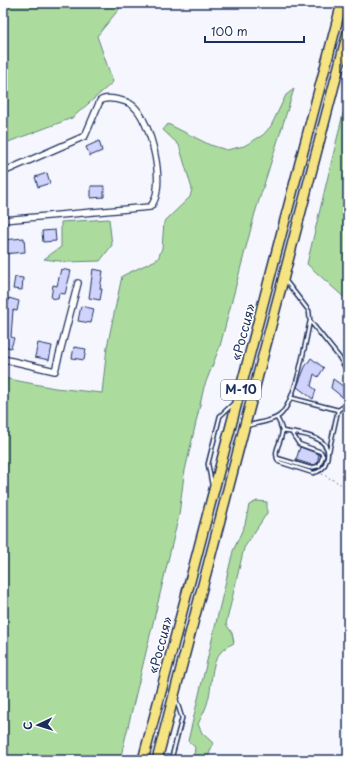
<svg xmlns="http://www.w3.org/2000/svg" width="351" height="763" viewBox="0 0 351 763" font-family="'Playpen Sans',sans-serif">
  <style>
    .green { fill: #acdc9d; stroke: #64867e }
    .building { fill: #d0d4fc; stroke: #1b2f5e }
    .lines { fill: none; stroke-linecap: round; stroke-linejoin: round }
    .service-casing { stroke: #1b2f5e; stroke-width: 5.5 }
    .minor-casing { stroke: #1b2f5e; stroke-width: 8 }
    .trunk-casing { stroke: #1b2f5e; stroke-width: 12 }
    .path { stroke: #1b2f5e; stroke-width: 1; stroke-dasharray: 1 3; stroke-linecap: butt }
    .service { stroke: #fff; stroke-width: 2.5 }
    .minor { stroke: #fff; stroke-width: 5.5 }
    .trunk { stroke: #f6e381; stroke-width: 9 }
    .labels { text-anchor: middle; stroke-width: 3; stroke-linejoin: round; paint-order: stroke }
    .shield { fill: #fff; stroke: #5f6d8e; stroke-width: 1 }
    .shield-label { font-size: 12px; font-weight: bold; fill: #1b2f5e }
    .street-label { font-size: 13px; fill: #1b2f5e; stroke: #fff }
  </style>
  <rect width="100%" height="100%" fill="#f6f6fe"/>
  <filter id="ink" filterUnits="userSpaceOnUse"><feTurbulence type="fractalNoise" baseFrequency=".025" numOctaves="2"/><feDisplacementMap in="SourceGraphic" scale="8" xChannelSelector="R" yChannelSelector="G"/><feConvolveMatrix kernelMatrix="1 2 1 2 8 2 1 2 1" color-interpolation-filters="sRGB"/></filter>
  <g filter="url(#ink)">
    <!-- green -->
    <path class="green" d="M3,3H124L97,36L113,82L72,118L3,144Z
      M294,89L255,213L220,346L204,387L184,475L179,515L120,760H3V378L55,388L102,393L107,347L122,276L158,259L162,248L164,222L190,197L192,189L179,145L163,130L168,124L210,145L227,150L244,146L263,135L271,126L286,95Z
      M348,93V301L307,264Z
      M109,219L112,245L100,261L67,262L44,259L61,247V222Z
      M257,501L267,502V513L244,548L226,624L232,633L234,643C206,655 215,680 207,704C205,711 201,717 198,724L202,733L213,743L207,760H188L194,756L195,747L188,741L233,551L245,524L249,505Z"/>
    <!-- building -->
    <path class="building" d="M99,141L102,151L90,156L86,147Z
      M47,173L50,183L38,187L35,177Z
      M91,186H104V197L91,198Z
      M55,230L56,241L43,242L42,231Z
      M24,238L25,252L3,254V240Z
      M61,269L71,271L65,294L59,293L58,299L51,298L53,285L57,286Z
      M93,269L103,271L100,289H102L100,300L89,298Z
      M15,277L23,278L22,290L13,289Z
      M9,298L19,301L17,311L13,310L11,337L14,338L11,348L3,346V316H5Z
      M81,306L94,309L91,323L78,321Z
      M38,343L52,346L49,360L35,357Z
      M74,347L86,349L84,360L72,358Z
      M311,358L324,368L318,377L314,374L311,386L316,390L313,399L297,387L305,367Z
      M333,379L347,389L345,399L331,388Z
      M300,447L319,454L317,464L312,465L296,460Z"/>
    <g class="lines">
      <!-- service casing -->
      <g class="service-casing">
        <path id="service" d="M310,321L339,357L348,372
          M292,398L338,410L348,404
          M277,418C279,421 281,426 282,430C283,442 271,451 279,462L313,473C320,472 324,469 326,462C336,435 299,434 282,431
          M246,426C256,423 271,422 279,416C296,403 305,343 310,321L309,311L285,280
          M329,451L338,410
          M277,458L310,468L319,466L323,456L321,452L299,444L292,433
          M212,485L208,464L220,416L233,404
          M171,760L182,718L176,699"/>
      </g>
      <!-- minor casing -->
      <g class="minor-casing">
        <path id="minor" d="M3,172L85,136L100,101C104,98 109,98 114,99C120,100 127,101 132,105C151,118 168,190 150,207L3,220
          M3,359L55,371L78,283"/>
      </g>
      <!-- trunk casing -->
      <g class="trunk-casing">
        <path id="trunk" d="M143,760L342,3
          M157,760L348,32"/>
      </g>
      <!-- path -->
      <path class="path" d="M322,474L348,488
        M3,760H5"/>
      <!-- service -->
      <use href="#service" class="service"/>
      <!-- minor -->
      <use href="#minor" class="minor"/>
      <!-- trunk -->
      <use href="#trunk" class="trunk"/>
    </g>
  </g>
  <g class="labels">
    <!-- shield labels -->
    <rect class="shield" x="221" y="380" width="40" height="20" rx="3"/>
    <g class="shield-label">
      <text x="241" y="394">М-10</text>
    </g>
    <!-- street labels -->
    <g class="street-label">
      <text transform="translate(243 332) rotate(-75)" y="5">«Россия»</text>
      <text transform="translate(160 645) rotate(-75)" y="5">«Россия»</text>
    </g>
  </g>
  <!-- margin -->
  <rect width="351" height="763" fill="none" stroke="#fff" stroke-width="16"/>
  <rect x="8" y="8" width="335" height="747" fill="none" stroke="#1b2f5e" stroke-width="1.5" filter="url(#ink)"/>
  <!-- north arrow -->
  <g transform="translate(38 725) rotate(266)" stroke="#ffffff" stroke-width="3" paint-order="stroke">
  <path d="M0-3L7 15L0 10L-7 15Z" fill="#1b2f5e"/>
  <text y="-6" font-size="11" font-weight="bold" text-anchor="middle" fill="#1b2f5e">С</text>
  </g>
  <!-- scale -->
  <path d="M205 36v6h99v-6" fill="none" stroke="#1b2f5e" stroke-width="2"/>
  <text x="211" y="36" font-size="12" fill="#1b2f5e" stroke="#ffffff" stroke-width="3" paint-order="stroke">100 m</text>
</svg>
